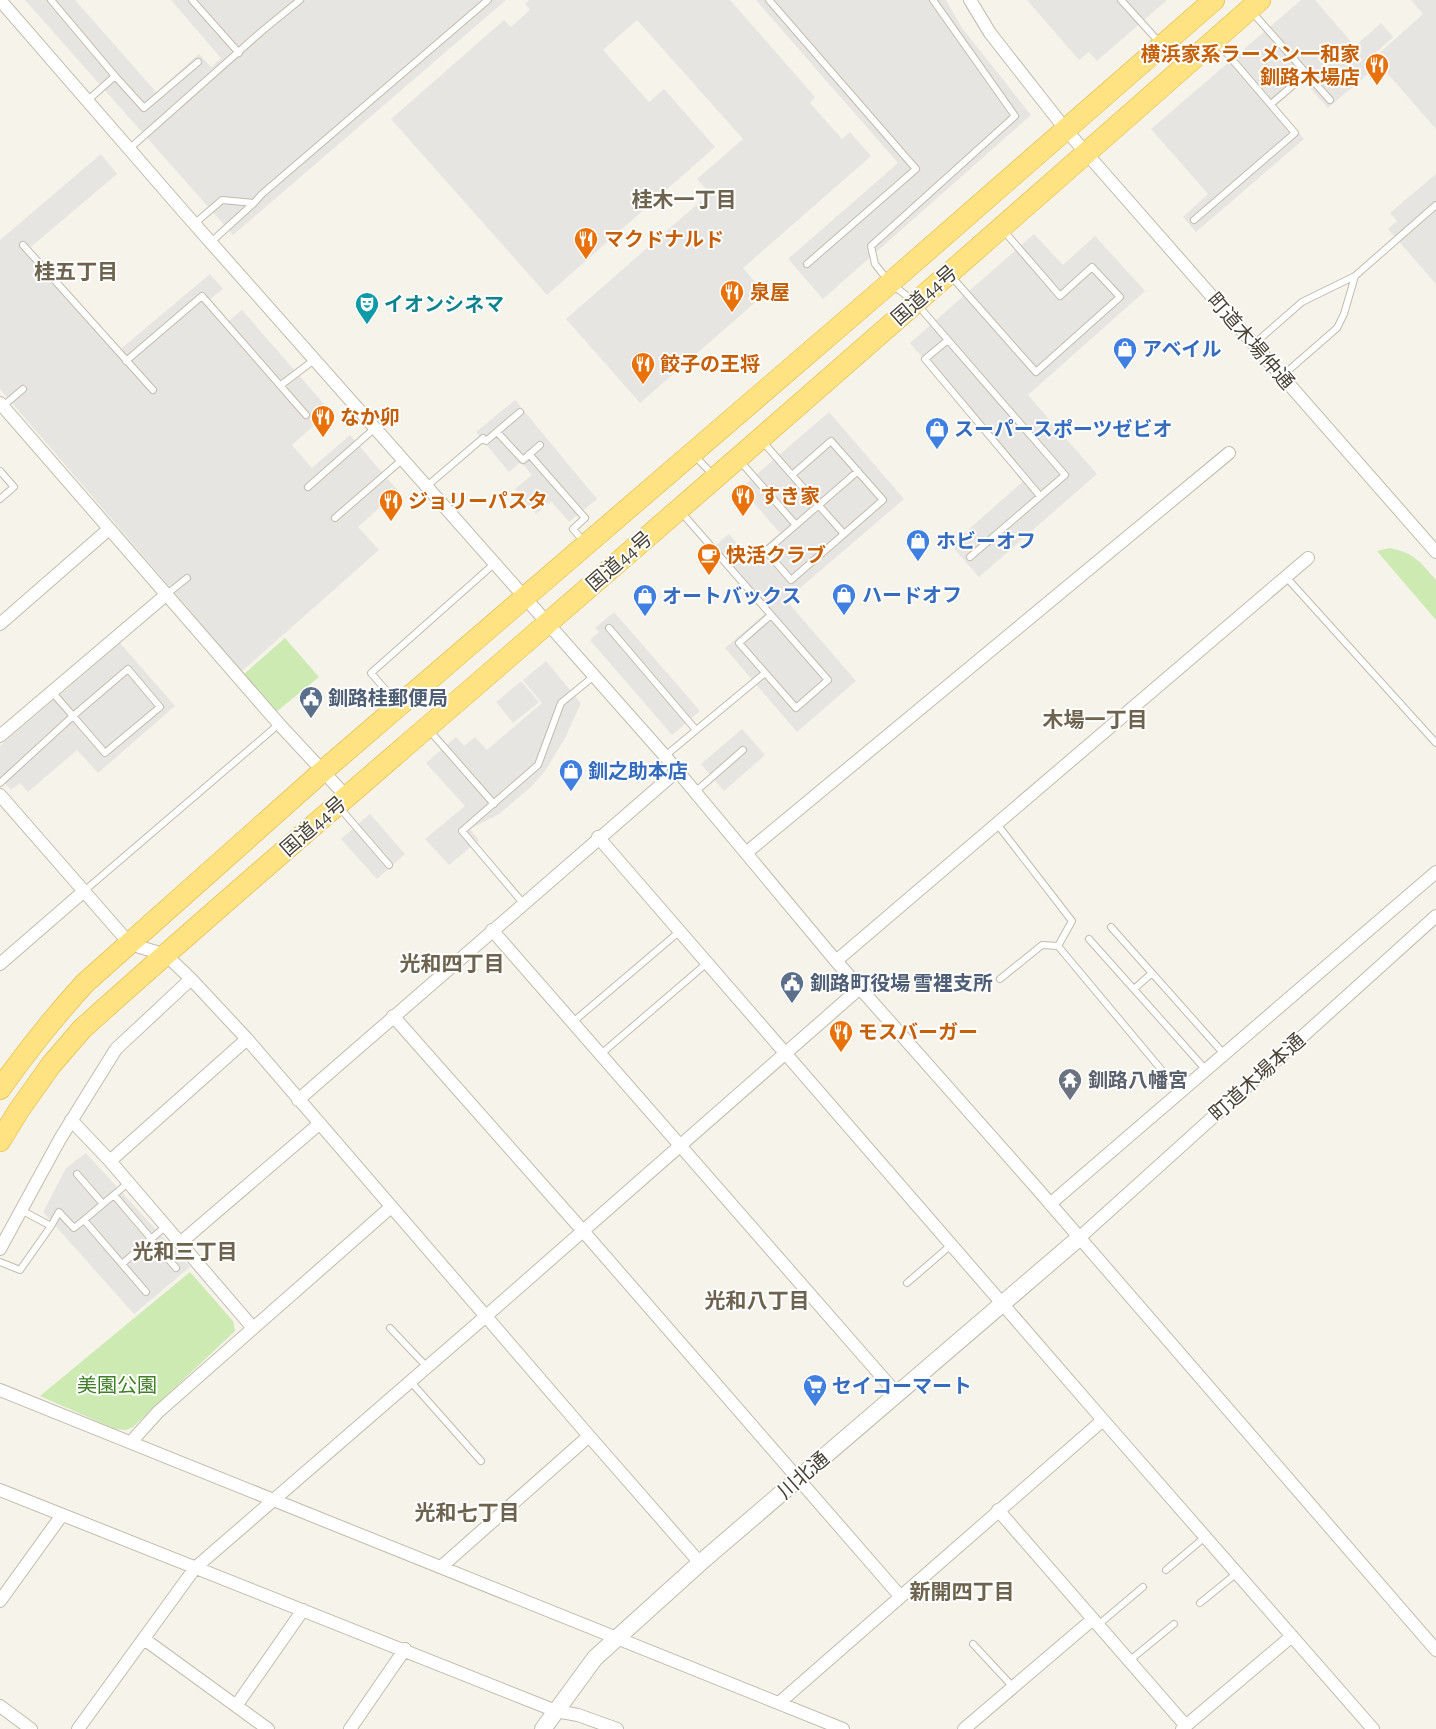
<svg xmlns="http://www.w3.org/2000/svg" width="1436" height="1729" viewBox="0 0 1436 1729" font-family="'Alegreya Sans','Noto Sans JP',sans-serif">
  <style>
    .green { fill: #cceab1 }
    .parking { fill: #e7e5e1 }
    .lines { fill: none; stroke-linecap: round; stroke-linejoin: round }
    .service-casing { stroke: #c1bcac; stroke-width: 8 }
    .minor-casing { stroke: #c1bcac; stroke-width: 14 }
    .tertiary-casing { stroke: #c1bcac; stroke-width: 18 }
    .trunk-casing { stroke: #e3b336; stroke-width: 22 }
    .service { stroke: #fff; stroke-width: 6 }
    .minor { stroke: #fff; stroke-width: 12 }
    .tertiary { stroke: #fff; stroke-width: 16 }
    .trunk { stroke: #ffe382; stroke-width: 21 }
    .labels { text-anchor: middle; stroke-width: 4; stroke-linejoin: round; paint-order: stroke }
    .food-label { font-size: 20px; font-weight: bold; fill: #c56008; stroke: #fff; text-anchor: start }
    .street-label { font-size: 20px; fill: #4a4437; stroke: #fff }
    .culture-label { font-size: 20px; font-weight: bold; fill: #0d838f; stroke: #fff; text-anchor: start }
    .shop-label { font-size: 20px; font-weight: bold; fill: #366cbe; stroke: #fff; text-anchor: start }
    .service-label { font-size: 20px; font-weight: bold; fill: #4e5e75; stroke: #fff; text-anchor: start }
    .worship-label { font-size: 20px; font-weight: bold; fill: #5b616d; stroke: #fff; text-anchor: start }
    .park-label { font-size: 20px; fill: #407e27; stroke: #fff }
    .neighbourhood-label { font-size: 21px; font-weight: bold; fill: #6d634e; stroke: #fff }
  </style>
  <rect width="100%" height="100%" fill="#f5f3ea"/>
  <!-- green -->
  <path class="green" d="M1390,548C1416,554 1419,561 1436,580V620L1377,551Z
    M285,638L319,677L276,712L243,675Z
    M190,1272L233,1321L235,1331L133,1427L126,1430L115,1429L40,1396Z"/>
  <!-- parking -->
  <path class="parking" d="M25,0H75L156,92L199,54L211,67L221,58L171,0H506L233,235Z
    M529,0H730L815,97L810,103L842,139L850,132L871,156L743,268L765,294L640,403L566,319L710,193L697,179L743,139L637,20L603,50L649,102L664,89L715,147L547,295L391,119L504,20L511,27L530,10L525,4Z
    M756,0H946L962,28L1031,115L823,299L788,259L898,163Z
    M1027,0H1167L1097,61L1089,52L1079,60Z
    M1301,0H1315L1355,46L1381,23L1393,37L1369,59L1376,67L1328,108L1304,81L1276,106L1304,139L1196,232L1183,217L1208,194L1151,129Z
    M1411,0H1436V129L1374,58L1423,14Z
    M101,154L117,174L26,251L117,352L210,274L223,289L210,299L229,321L242,310L330,411L292,445L312,468L350,435L398,491L358,527L379,550L242,671L0,389V240Z
    M1436,174V284L1388,229L1397,221L1390,213Z
    M1034,234L1063,265L1095,236L1145,291L1028,395L1097,474L979,577L951,545L1028,477L910,343Z
    M515,400L597,499L569,522L551,501L536,514L515,489L532,475L521,462L509,472L476,432Z
    M829,412L904,499L786,600L856,681L797,732L725,648L765,614L710,550L729,534L750,558L780,533L741,488Z
    M614,612L700,711L672,735L590,640L599,632L595,628Z
    M120,643L175,706L98,773L77,750L28,792L20,783L11,790L0,777V746Z
    M546,661L581,703L565,738L545,771L532,786L499,814L470,829L479,840L449,865L425,839L465,806L426,763L456,737L464,746L475,737L487,750L542,703L523,680Z
    M521,681L539,702L513,723L496,702Z
    M742,729L765,755L724,791L701,764Z
    M370,814L405,854L377,879L341,839Z
    M86,1153L190,1267L134,1314L43,1212L66,1168Z"/>
  <g class="lines">
    <!-- service casing -->
    <g class="service-casing">
      <path id="service" d="M51,0L115,76L87,101
        M192,0L239,53
        M769,0L916,169L807,264
        M933,0L1015,116L871,246L875,264L890,283L915,302L1065,475L970,557
        M1121,0L1160,43
        M1252,12L1330,100
        M115,76L144,108L198,62
        M1271,104L1306,74
        M129,149L262,31L300,0
        M1194,220L1295,133L1218,43
        M194,224L222,200L254,203
        M211,242L254,203L262,194L488,0
        M23,245L153,390
        M951,276L1036,372L1120,297L1092,267L1060,296L1003,230
        M948,340L925,359L1040,496
        M1254,344L1302,302L1355,276L1436,205
        M126,361L202,296L306,415
        M1282,376L1337,328L1344,314L1355,276
        M281,385L314,360
        M3,406L23,389
        M497,432L523,460L540,445
        M762,441L844,534L791,580L766,551C797,524 827,498 858,471
        M529,454L585,518L573,529L585,543
        M695,456L714,476
        M740,461L796,525
        M0,471L14,487L0,499
        M792,475L831,441L883,500L844,534
        M427,486L483,438L486,441L520,412
        M308,487L375,428
        M681,512L828,680L796,708L739,643L771,615
        M335,518L403,459
        M1286,577L1436,743
        M167,594L187,578
        M609,628L696,730
        M128,669L160,707L105,753L73,716Z
        M397,703L371,673L495,563
        M429,730L494,804
        M665,756L765,673
        M0,783L73,716L52,692
        M695,792L743,750
        M339,807L389,865
        M997,824L1072,921L1058,946L1180,1092
        M83,892L279,724
        M523,903L462,831L538,765L561,703L594,676
        M1111,927L1224,1054
        M1089,939L1206,1070
        M1000,979L1042,945L1058,946
        M1134,989L1152,973
        M573,1022L680,931
        M601,1054L707,963
        M77,1174L103,1204
        M128,1183L84,1220L146,1292
        M114,1195L176,1268
        M21,1210L51,1226
        M0,1262L20,1270L51,1226L59,1212L74,1228L84,1220
        M122,1264L166,1226
        M907,1283L951,1245
        M390,1328L427,1367
        M411,1382L481,1461
        M1166,1570L1205,1537
        M1200,1603L1237,1573
        M1098,1625L1143,1587
        M973,1644L1013,1687
        M1129,1661L1174,1624"/>
    </g>
    <!-- minor casing -->
    <g class="minor-casing">
      <path id="minor" d="M0,0L183,211L665,756L836,961L1034,1185L1436,1650
        M970,0L990,33L1066,130L1436,552
        M0,403L279,724L346,796
        M0,624L109,529
        M0,736L167,594
        M0,795L130,944L166,955L191,979L247,1039L589,1436L700,1563
        M598,837L1103,1420L1373,1729
        M746,853L1229,453
        M492,930L897,1394
        M836,961L1308,558
        M0,964L83,892
        M393,1016L583,1231L900,1596
        M298,1100L677,771
        M71,1120L110,1161L253,1328
        M110,1161L247,1039
        M1050,1204L1436,872
        M1079,1238L1436,916
        M180,1243L319,1124
        M0,1249L60,1139L116,1049L191,979
        M0,1390L843,1729
        M131,1442L158,1412L391,1207
        M0,1490L556,1711L578,1715L617,1729
        M998,1510L1186,1726
        M441,1567L589,1436
        M0,1601L62,1515
        M144,1639L268,1729
        M779,1703L1103,1420
        M0,1706L31,1729
        M236,1706L303,1610
        M78,1729L195,1568L486,1316L861,987
        M350,1729L405,1649
        M964,1729L1093,1619
        M1182,1729L1292,1636"/>
    </g>
    <!-- tertiary casing -->
    <g class="tertiary-casing">
      <path id="tertiary" d="M543,1729L595,1658L617,1638L700,1563L1079,1238"/>
    </g>
    <!-- trunk casing -->
    <g class="trunk-casing">
      <path id="trunk" d="M0,1089C26,1052 54,1017 85,983L323,771L890,283L1214,0
        M0,1141L19,1110L51,1065L82,1029C236,890 394,757 550,621C788,416 1024,208 1260,0"/>
    </g>
    <!-- service -->
    <use href="#service" class="service"/>
    <!-- minor -->
    <use href="#minor" class="minor"/>
    <!-- tertiary -->
    <use href="#tertiary" class="tertiary"/>
    <!-- trunk -->
    <use href="#trunk" class="trunk"/>
  </g>
  <!-- icons -->
  <defs>
    <g id="restaurant-pin" transform="scale(1.25)"><path d="M0 17L-7.5 6A9.5 9.5 0 1 1 7.5 6Z" fill="#e8710a" stroke="#fff"/><path d="M-5-6h1v4h1v-4h1v4h1v-4h1v5L-1.5 .5V6h-2V.5L-5-1ZM5-6V6H3V1.5H1.5Q1.5-4 5-6Z" fill="#fff"/></g>
    <g id="theatre-pin" transform="scale(1.25)"><path d="M0 17L-7.5 6A9.5 9.5 0 1 1 7.5 6Z" fill="#0f9aa8" stroke="#fff"/><path d="M-5-5.5Q0-4 5-5.5V0Q5 5 0 6Q-5 5-5 0ZM-3.3-2.5H-1v1.5H-3.3ZM1-2.5H3.3v1.5H1ZM-2.8 1Q0 5.5 2.8 1Z" fill="#fff"/></g>
    <g id="shop-pin" transform="scale(1.25)"><path d="M0 17L-7.5 6A9.5 9.5 0 1 1 7.5 6Z" fill="#3f7fe0" stroke="#fff"/><path d="M-5-2.5h2.3a2.7 3.5 0 0 1 5.4 0H5L5.5 6h-11ZM-1.5-2.5h3a1.5 2.3 0 0 0-3 0Z" fill="#fff"/></g>
    <g id="cafe-pin" transform="scale(1.25)"><path d="M0 17L-7.5 6A9.5 9.5 0 1 1 7.5 6Z" fill="#e8710a" stroke="#fff"/><path d="M-5.5-4.5H6V0H3Q3 3.5 0 3.5H-2.5Q-5.5 3.5-5.5 0ZM3-3.2v2h1.7v-2ZM-6 4.5H4V6H-6Z" fill="#fff"/></g>
    <g id="civic-pin" transform="scale(1.25)"><path d="M0 17L-7.5 6A9.5 9.5 0 1 1 7.5 6Z" fill="#5c6f8a" stroke="#fff"/><path d="M-.6-6.5H3V-4.5H.6V-3L4-1V1h2V6H-6V1h2V-1L-.6-3ZM-1.2 2.5V6h2.4V2.5Z" fill="#fff"/></g>
    <g id="temple-pin" transform="scale(1.25)"><path d="M0 17L-7.5 6A9.5 9.5 0 1 1 7.5 6Z" fill="#6b7280" stroke="#fff"/><path d="M0-6L5-2H3V0L6.5 2.5H4V6H1.5V3h-3V6H-4V2.5H-6.5L-3 0V-2H-5Z" fill="#fff"/></g>
    <g id="supermarket-pin" transform="scale(1.25)"><path d="M0 17L-7.5 6A9.5 9.5 0 1 1 7.5 6Z" fill="#3f7fe0" stroke="#fff"/><path d="M-6-5.5h2.5l.6 2H6L4.5 2H-2.5L-4.4-4H-6ZM-1.5 3.2a1.3 1.3 0 1 0 .1 0ZM3 3.2a1.3 1.3 0 1 0 .1 0Z" fill="#fff"/></g>
  </defs>
  <g fill-rule="evenodd">
    <use href="#restaurant-pin" x="1377" y="65"/>
    <use href="#restaurant-pin" x="586" y="239"/>
    <use href="#restaurant-pin" x="732" y="292"/>
    <use href="#theatre-pin" x="367" y="304"/>
    <use href="#shop-pin" x="1125" y="349"/>
    <use href="#restaurant-pin" x="643" y="364"/>
    <use href="#restaurant-pin" x="323" y="417"/>
    <use href="#shop-pin" x="937" y="429"/>
    <use href="#restaurant-pin" x="743" y="496"/>
    <use href="#restaurant-pin" x="391" y="501"/>
    <use href="#shop-pin" x="918" y="541"/>
    <use href="#cafe-pin" x="709" y="555"/>
    <use href="#shop-pin" x="844" y="595"/>
    <use href="#shop-pin" x="645" y="596"/>
    <use href="#civic-pin" x="311" y="698"/>
    <use href="#shop-pin" x="571" y="771"/>
    <use href="#civic-pin" x="792" y="983"/>
    <use href="#restaurant-pin" x="841" y="1032"/>
    <use href="#temple-pin" x="1070" y="1080"/>
    <use href="#supermarket-pin" x="815" y="1386"/>
  </g>
  <g class="labels">
    <!-- food labels -->
    <g class="food-label">
      <text x="1360" y="61" text-anchor="end">横浜家系ラーメン一和家<tspan x="1360" dy="23">釧路木場店</tspan></text>
      <text x="604" y="246">マクドナルド</text>
      <text x="750" y="299">泉屋</text>
      <text x="660" y="371">餃子の王将</text>
      <text x="340" y="424">なか卯</text>
      <text x="760" y="503">すき家</text>
      <text x="408" y="508">ジョリーパスタ</text>
      <text x="726" y="562">快活クラブ</text>
      <text x="858" y="1039">モスバーガー</text>
    </g>
    <!-- street labels -->
    <g class="street-label">
      <text transform="translate(924 295) rotate(-41)" y="7">国道44号</text>
      <text transform="translate(1251 341) rotate(49)" y="7">町道木場仲通</text>
      <text transform="translate(619 561) rotate(-41)" y="7">国道44号</text>
      <text transform="translate(313 826) rotate(-41)" y="7">国道44号</text>
      <text transform="translate(1257 1077) rotate(-42)" y="7">町道木場本通</text>
      <text transform="translate(803 1475) rotate(-41)" y="7">川北通</text>
    </g>
    <!-- culture labels -->
    <g class="culture-label">
      <text x="384" y="311">イオンシネマ</text>
    </g>
    <!-- shop labels -->
    <g class="shop-label">
      <text x="1142" y="356">アベイル</text>
      <text x="954" y="436">スーパースポーツゼビオ</text>
      <text x="936" y="548">ホビーオフ</text>
      <text x="862" y="602">ハードオフ</text>
      <text x="662" y="603">オートバックス</text>
      <text x="588" y="778">釧之助本店</text>
      <text x="832" y="1393">セイコーマート</text>
    </g>
    <!-- service labels -->
    <g class="service-label">
      <text x="328" y="705">釧路桂郵便局</text>
      <text x="810" y="990">釧路町役場 雪裡支所</text>
    </g>
    <!-- worship labels -->
    <g class="worship-label">
      <text x="1088" y="1087">釧路八幡宮</text>
    </g>
    <!-- park labels -->
    <g class="park-label">
      <text x="117" y="1392">美園公園</text>
    </g>
    <!-- neighbourhood labels -->
    <g class="neighbourhood-label">
      <text x="684" y="207">桂木一丁目</text>
      <text x="76" y="279">桂五丁目</text>
      <text x="1095" y="727">木場一丁目</text>
      <text x="452" y="971">光和四丁目</text>
      <text x="185" y="1259">光和三丁目</text>
      <text x="757" y="1308">光和八丁目</text>
      <text x="467" y="1520">光和七丁目</text>
      <text x="962" y="1599">新開四丁目</text>
    </g>
  </g>
</svg>
